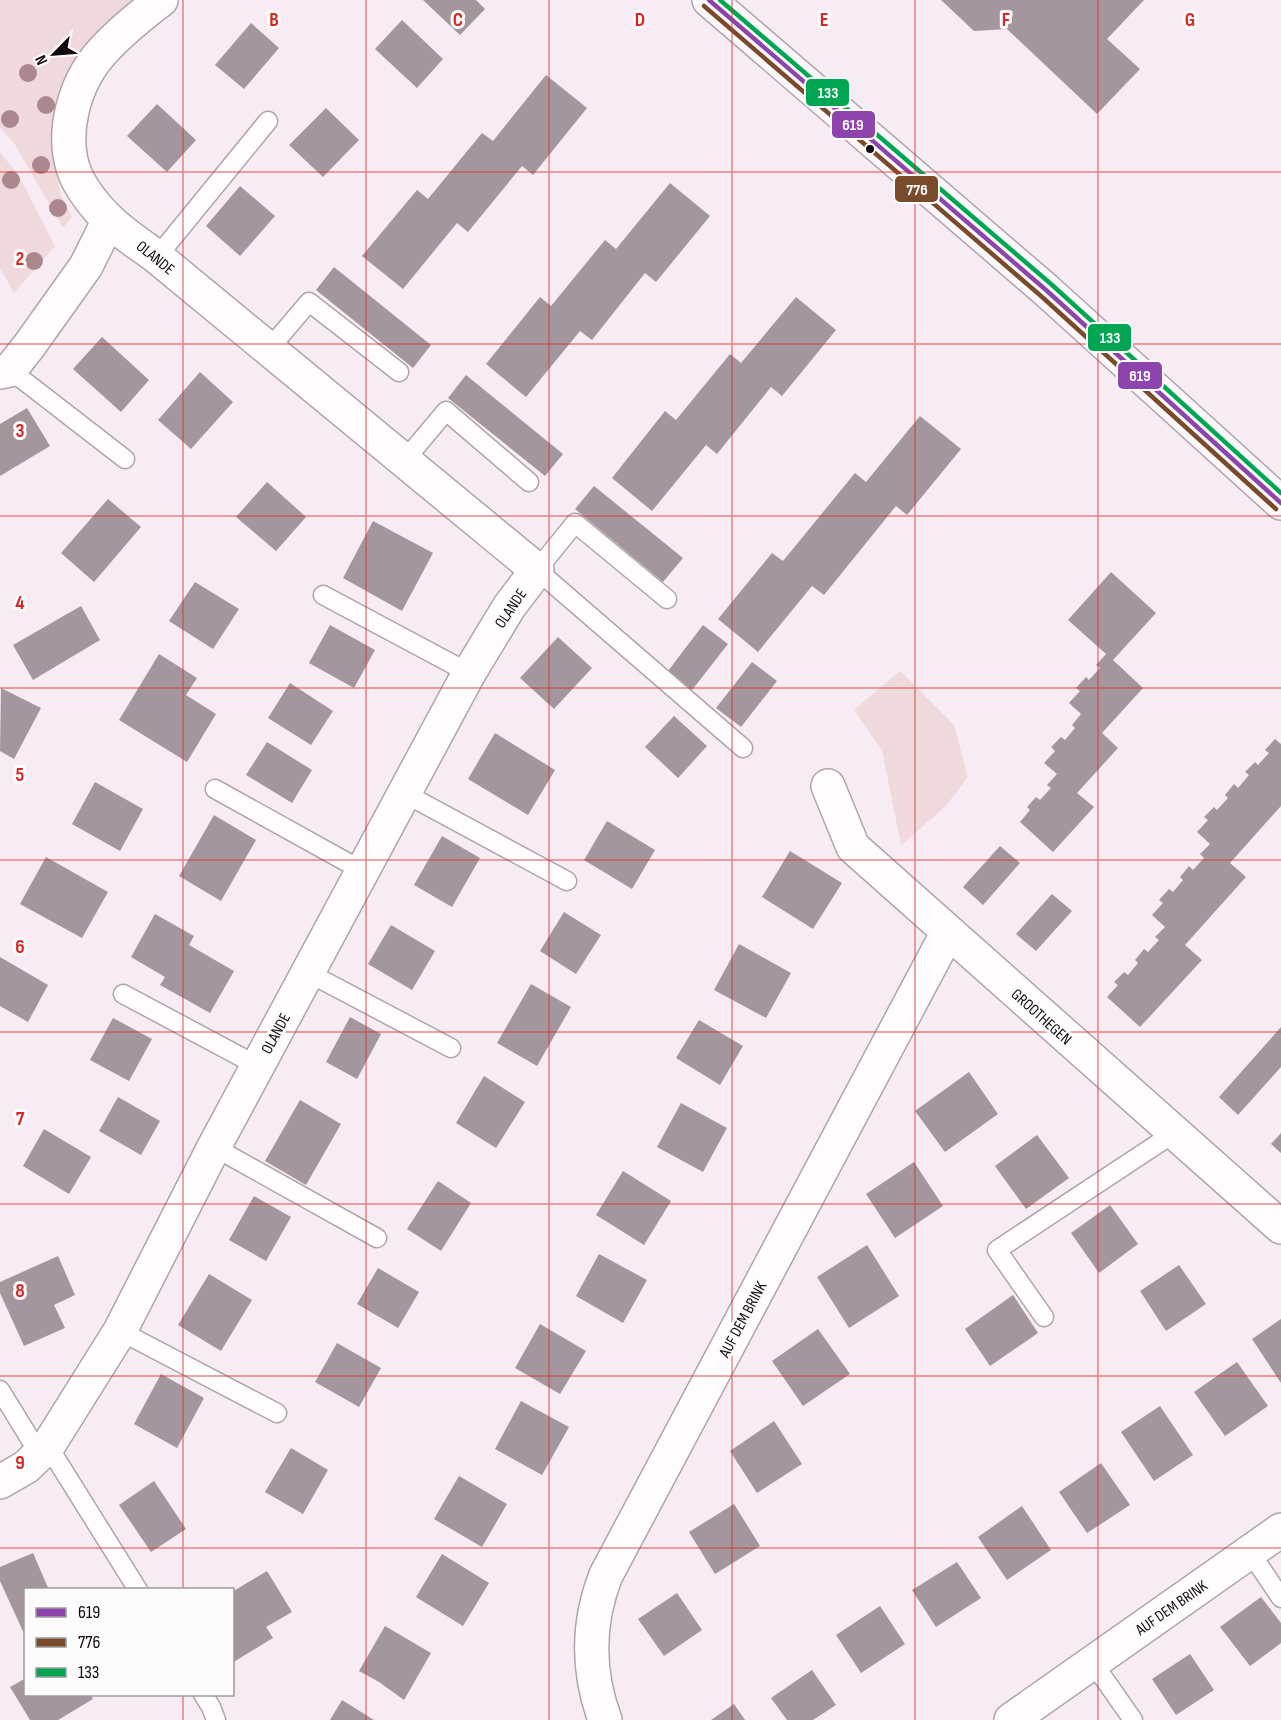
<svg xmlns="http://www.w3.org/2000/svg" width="1281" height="1720" viewBox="0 0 1281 1720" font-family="'Sofia Sans Condensed',sans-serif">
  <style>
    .green { fill: #efd9dc }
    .building { fill: #a3979d }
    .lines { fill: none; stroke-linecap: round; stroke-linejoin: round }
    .service-casing { stroke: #b0a4ac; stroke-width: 21 }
    .minor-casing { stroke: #b0a4ac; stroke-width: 36 }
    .secondary-casing { stroke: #b0a4ac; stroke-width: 36 }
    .service { stroke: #fefcfd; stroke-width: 18 }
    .minor { stroke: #fefcfd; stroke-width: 33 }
    .secondary { stroke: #faf6fa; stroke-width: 33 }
    .bus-1-casing { stroke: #fbfbfb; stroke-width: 9 }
    .bus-2-casing { stroke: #fbfbfb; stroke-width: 9 }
    .bus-3-casing { stroke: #fbfbfb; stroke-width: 9 }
    .bus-1 { stroke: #8e44ad; stroke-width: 4.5 }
    .bus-2 { stroke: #7a4b2a; stroke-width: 4.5 }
    .bus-3 { stroke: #00a651; stroke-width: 4.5 }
    .tree { fill: #ac878d }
    .grid { fill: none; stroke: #d62828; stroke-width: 1.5; stroke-opacity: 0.55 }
    .bus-dot { fill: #12080f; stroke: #fbfbfb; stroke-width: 2 }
    .labels { text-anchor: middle; stroke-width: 6; stroke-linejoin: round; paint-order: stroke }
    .street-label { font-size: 16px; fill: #12080f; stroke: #fbfbfb }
    .grid-label { font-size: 20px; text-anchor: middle; font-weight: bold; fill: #d62828; stroke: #fbfbfb; stroke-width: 6; stroke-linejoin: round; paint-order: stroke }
    .line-badge { stroke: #fbfbfb; stroke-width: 2 }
    .badge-label { font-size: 16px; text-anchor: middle; font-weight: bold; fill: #fff }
  </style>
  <rect width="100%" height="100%" fill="#f7ecf3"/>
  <!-- green -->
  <path class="green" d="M0,0H136L117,13L82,49L59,90L52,131L53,160L61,195L72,217L63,228L14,143L0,128Z
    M0,152L19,176L55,246L14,293L0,268Z
    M900,671L954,725L968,777L945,807L901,845L882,750L854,710Z"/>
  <!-- building -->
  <path class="building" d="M423,0H476L485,9L460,35Z
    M941,0H1144L1107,39L1140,69L1097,114L1007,29L974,31Z
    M402,20L443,59L417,88L375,49Z
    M251,23L279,48L244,89L215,65Z
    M546,75L587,108L533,175L522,166L468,232L457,223L403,289L362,256L417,190L428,199L482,133L493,141Z
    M157,104L196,140L167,172L127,136Z
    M326,108L359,140L323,177L289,145Z
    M670,183L710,216L656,282L645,273L592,340L580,331L526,397L486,364L540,297L551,306L605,240L616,249Z
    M240,186L275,216L240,256L206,226Z
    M334,267L431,345L413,368L316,290Z
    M796,297L836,330L782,396L771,387L717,454L706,445L652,511L612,478L665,411L676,420L730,354L741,363Z
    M102,337L149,380L121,412L73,369Z
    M200,372L233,402L191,449L158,420Z
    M466,375L563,454L545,476L448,398Z
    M27,408L50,446L0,476V424Z
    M920,416L961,449L907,515L896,506L824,595L812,586L758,652L718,619L772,553L783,561L855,473L866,482Z
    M267,482L306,517L276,551L236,517Z
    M594,486L683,558L663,582L575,509Z
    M108,499L141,527L94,582L61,553Z
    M373,521L433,553L402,611L343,578Z
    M1111,572L1156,613L1113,660L1143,688L1102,733L1118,748L1077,793L1094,807L1053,852L1020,822L1030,810L1027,807L1036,797L1040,800L1051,788L1047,785L1057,774L1044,763L1055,751L1051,747L1061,737L1065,740L1075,728L1072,725L1081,714L1069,703L1080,691L1076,688L1086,677L1089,680L1100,668L1096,665L1106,654L1068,620Z
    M195,582L239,609L213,649L169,621Z
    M81,606L100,640L33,680L13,645Z
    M330,625L375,650L354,688L309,663Z
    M703,625L728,644L692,690L668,671Z
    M558,637L592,668L554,709L520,678Z
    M159,654L197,678L186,695L216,714L187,762L119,720Z
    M752,662L777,681L741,727L716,708Z
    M290,683L333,711L311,745L268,718Z
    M1,688L41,708L14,759L0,751Z
    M674,716L707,746L678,778L645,747Z
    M495,733L555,770L528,815L468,779Z
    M1275,739L1281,744V806L1230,863L1246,877L1185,945L1202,960L1140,1027L1107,997L1118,985L1114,982L1124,972L1128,975L1138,963L1135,960L1144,949L1148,952L1159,940L1155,937L1165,927L1152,915L1163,903L1159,900L1169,889L1173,892L1183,880L1180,877L1189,866L1193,870L1204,858L1200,854L1210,844L1197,832L1208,820L1204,817L1214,807L1217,810L1228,798L1225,795L1234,784L1238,788L1249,775L1245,772L1255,762L1258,765L1269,753L1265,750Z
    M267,742L312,770L292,803L246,775Z
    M95,782L143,809L120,851L72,824Z
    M214,815L256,840L221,901L179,876Z
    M607,821L655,850L632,889L584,860Z
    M442,836L480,858L452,907L414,885Z
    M1000,846L1020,863L983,905L963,887Z
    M790,851L842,883L813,929L762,897Z
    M46,857L108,892L82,938L20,904Z
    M1052,894L1072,911L1036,951L1016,934Z
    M564,912L601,935L576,974L540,951Z
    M155,914L194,936L189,945L234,971L210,1013L160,985L165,977L131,957Z
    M391,925L435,951L412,990L368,964Z
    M739,944L791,973L766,1018L714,990Z
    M0,957L48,985L28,1022L0,1006Z
    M531,984L571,1007L537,1066L497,1043Z
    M350,1017L381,1034L357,1079L326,1062Z
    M113,1018L152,1039L129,1081L90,1060Z
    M699,1020L743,1046L720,1085L676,1058Z
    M1281,1027V1067L1238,1115L1219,1097Z
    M969,1072L998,1114L945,1152L915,1111Z
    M484,1076L525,1102L496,1148L456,1123Z
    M118,1097L160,1121L141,1155L99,1131Z
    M300,1100L341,1124L306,1185L265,1161Z
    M681,1103L727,1128L703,1172L657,1147Z
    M44,1129L91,1157L69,1194L23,1166Z
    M1281,1133V1153L1271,1144Z
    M1037,1135L1069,1178L1026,1209L995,1166Z
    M914,1162L943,1206L895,1238L866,1194Z
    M623,1171L671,1201L644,1245L596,1215Z
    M438,1181L471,1203L441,1251L407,1229Z
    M254,1196L291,1217L266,1261L229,1240Z
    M1110,1205L1138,1244L1099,1273L1071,1233Z
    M867,1245L899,1296L849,1328L817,1277Z
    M599,1254L647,1280L623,1323L576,1296Z
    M58,1256L75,1295L54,1305L65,1328L24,1346L0,1293V1282Z
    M1179,1265L1206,1304L1166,1331L1140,1291Z
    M378,1268L419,1292L398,1328L357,1304Z
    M209,1274L252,1300L221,1351L178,1325Z
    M1013,1295L1038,1333L990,1366L965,1329Z
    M1281,1319V1383L1252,1339Z
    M540,1324L586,1351L560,1394L515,1368Z
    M818,1329L850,1374L803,1406L772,1361Z
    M337,1343L381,1368L359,1407L315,1382Z
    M1237,1362L1268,1406L1225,1436L1194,1392Z
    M161,1374L204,1398L177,1448L134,1424Z
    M521,1401L569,1427L542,1475L495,1449Z
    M1160,1406L1193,1455L1154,1481L1121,1432Z
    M774,1421L802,1464L757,1493L730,1451Z
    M291,1448L328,1470L303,1514L265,1492Z
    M1101,1463L1130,1505L1087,1533L1059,1492Z
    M459,1476L507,1504L482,1547L434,1519Z
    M154,1481L186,1529L151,1552L119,1505Z
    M734,1504L760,1546L715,1574L689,1532Z
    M1022,1506L1051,1550L1007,1580L978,1537Z
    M33,1553L49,1590H26V1638L0,1581V1567Z
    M442,1554L489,1583L463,1626L416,1597Z
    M957,1562L981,1598L936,1627L912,1590Z
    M267,1571L292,1612L266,1627L273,1638L232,1663V1592Z
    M677,1593L702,1630L664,1656L638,1619Z
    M1261,1597L1281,1623V1643L1250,1666L1220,1627Z
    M880,1606L905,1644L861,1673L836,1635Z
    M385,1626L431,1653L404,1700L379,1682L359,1671Z
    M1190,1654L1214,1690L1176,1715L1152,1679Z
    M812,1670L836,1705L813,1720H787L771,1698Z
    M26,1678V1694H90L93,1699L58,1720H30L10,1687Z
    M342,1700L374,1720H330Z
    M734,1704L745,1720H711Z"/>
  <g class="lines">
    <!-- service casing -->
    <g class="service-casing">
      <path id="service" d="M157,257L268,121
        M269,349L309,302L399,372
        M10,370L125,459
        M404,461L446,411L529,482
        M323,595L469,673
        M667,599L575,523L537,570L743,748
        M215,789L361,870
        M404,793L567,881
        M307,972L451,1048
        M123,994L258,1066
        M214,1147L377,1238
        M1044,1317L997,1250L1174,1133
        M120,1331L277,1413
        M0,1390L40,1455
        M48,1446L138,1590
        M1250,1552L1281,1598
        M1093,1663L1133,1720
        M203,1694L211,1707L216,1720"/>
    </g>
    <!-- minor casing -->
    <g class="minor-casing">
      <path id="minor" d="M0,372L10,370L29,346L86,266L109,220
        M828,786L853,847L1281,1227
        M0,1482L26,1467L48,1446L120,1331L214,1147L469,673L509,607L537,570L157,257C141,245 123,234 109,220C97,209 83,191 76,176C59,136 74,83 102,52C120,32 140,16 161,0
        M605,1720C587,1671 587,1623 606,1575L948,932
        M1011,1720L1281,1530"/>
    </g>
    <!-- secondary casing -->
    <g class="secondary-casing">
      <path id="secondary" d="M709,0L1046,290L1281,503"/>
    </g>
    <!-- service -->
    <use href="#service" class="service"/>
    <!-- minor -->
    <use href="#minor" class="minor"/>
    <!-- secondary -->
    <use href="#secondary" class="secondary"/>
    <!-- bus-1 casing -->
    <g class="bus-1-casing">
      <path id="bus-1" d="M709,0L1046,290L1281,503"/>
    </g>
    <!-- bus-2 casing -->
    <g class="bus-2-casing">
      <path id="bus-2" d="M704,6L1041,296L1276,509"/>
    </g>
    <!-- bus-3 casing -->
    <g class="bus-3-casing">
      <path id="bus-3" d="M720,0L1051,284L1281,493"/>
    </g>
    <!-- bus-1 -->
    <use href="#bus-1" class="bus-1"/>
    <!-- bus-2 -->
    <use href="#bus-2" class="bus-2"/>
    <!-- bus-3 -->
    <use href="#bus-3" class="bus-3"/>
  </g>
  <!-- trees -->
  <g class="tree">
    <circle cx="28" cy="73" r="9"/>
    <circle cx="46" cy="105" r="9"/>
    <circle cx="10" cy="119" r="9"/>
    <circle cx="41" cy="165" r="9"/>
    <circle cx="11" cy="180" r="9"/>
    <circle cx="58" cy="208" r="9"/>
    <circle cx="34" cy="261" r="9"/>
  </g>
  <!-- grid -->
  <path class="grid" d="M183,0V1590M366,0V1720M549,0V1720M732,0V1720M915,0V1720M1098,0V1720M0,172H1281M0,344H1281M0,516H1281M0,688H1281M0,860H1281M0,1032H1281M0,1204H1281M0,1376H1281M0,1548H1281M183,1694V1720"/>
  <!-- markers -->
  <circle class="bus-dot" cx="870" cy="149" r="5"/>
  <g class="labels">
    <!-- street labels -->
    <g class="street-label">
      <text transform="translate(156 257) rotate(39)" y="6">OLANDE</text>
      <text transform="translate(510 608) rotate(-56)" y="6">OLANDE</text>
      <text transform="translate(1042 1016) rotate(42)" y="6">GROOTHEGEN</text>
      <text transform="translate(275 1033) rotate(-62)" y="6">OLANDE</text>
      <text transform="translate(742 1319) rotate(-62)" y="6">AUF DEM BRINK</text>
      <text transform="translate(1171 1607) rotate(-35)" y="6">AUF DEM BRINK</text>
    </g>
  </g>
  <g class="grid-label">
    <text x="274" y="26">B</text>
    <text x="458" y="26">C</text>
    <text x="640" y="26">D</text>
    <text x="824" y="26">E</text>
    <text x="1006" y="26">F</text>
    <text x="1190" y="26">G</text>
    <text x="20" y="265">2</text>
    <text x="20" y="437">3</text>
    <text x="20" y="609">4</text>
    <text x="20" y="781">5</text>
    <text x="20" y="953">6</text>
    <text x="20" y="1125">7</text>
    <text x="20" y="1297">8</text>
    <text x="20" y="1469">9</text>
  </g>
  <g class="line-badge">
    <rect x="805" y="78" width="45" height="29" rx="6" fill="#00a651"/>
    <rect x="831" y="110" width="45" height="29" rx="6" fill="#8e44ad"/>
    <rect x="894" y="175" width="45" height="28" rx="6" fill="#7a4b2a"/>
    <rect x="1087" y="323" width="45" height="29" rx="6" fill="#00a651"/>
    <rect x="1117" y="361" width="46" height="29" rx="6" fill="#8e44ad"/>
  </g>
  <g class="badge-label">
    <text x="828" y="98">133</text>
    <text x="853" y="130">619</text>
    <text x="917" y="195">776</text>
    <text x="1110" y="343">133</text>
    <text x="1140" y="381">619</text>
  </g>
  <!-- legend -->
  <rect x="24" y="1588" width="210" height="108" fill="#fbfbfb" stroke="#9e9a9d" stroke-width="1.5"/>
  <rect x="36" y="1608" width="30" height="9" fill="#8e44ad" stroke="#9e9a9d" stroke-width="1.5"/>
  <text x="78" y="1618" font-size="18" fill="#12080f">619</text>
  <rect x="36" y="1638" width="30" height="9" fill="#7a4b2a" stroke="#9e9a9d" stroke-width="1.5"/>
  <text x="78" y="1648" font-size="18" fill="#12080f">776</text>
  <rect x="36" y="1668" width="30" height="9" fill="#00a651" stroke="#9e9a9d" stroke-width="1.5"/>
  <text x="78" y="1678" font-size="18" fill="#12080f">133</text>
  <!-- north arrow -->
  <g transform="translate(54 54) rotate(245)" stroke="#fbfbfb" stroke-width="4.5" paint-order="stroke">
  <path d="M0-4.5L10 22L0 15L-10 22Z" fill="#12080f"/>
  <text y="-9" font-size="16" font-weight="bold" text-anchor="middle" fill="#12080f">N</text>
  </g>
</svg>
